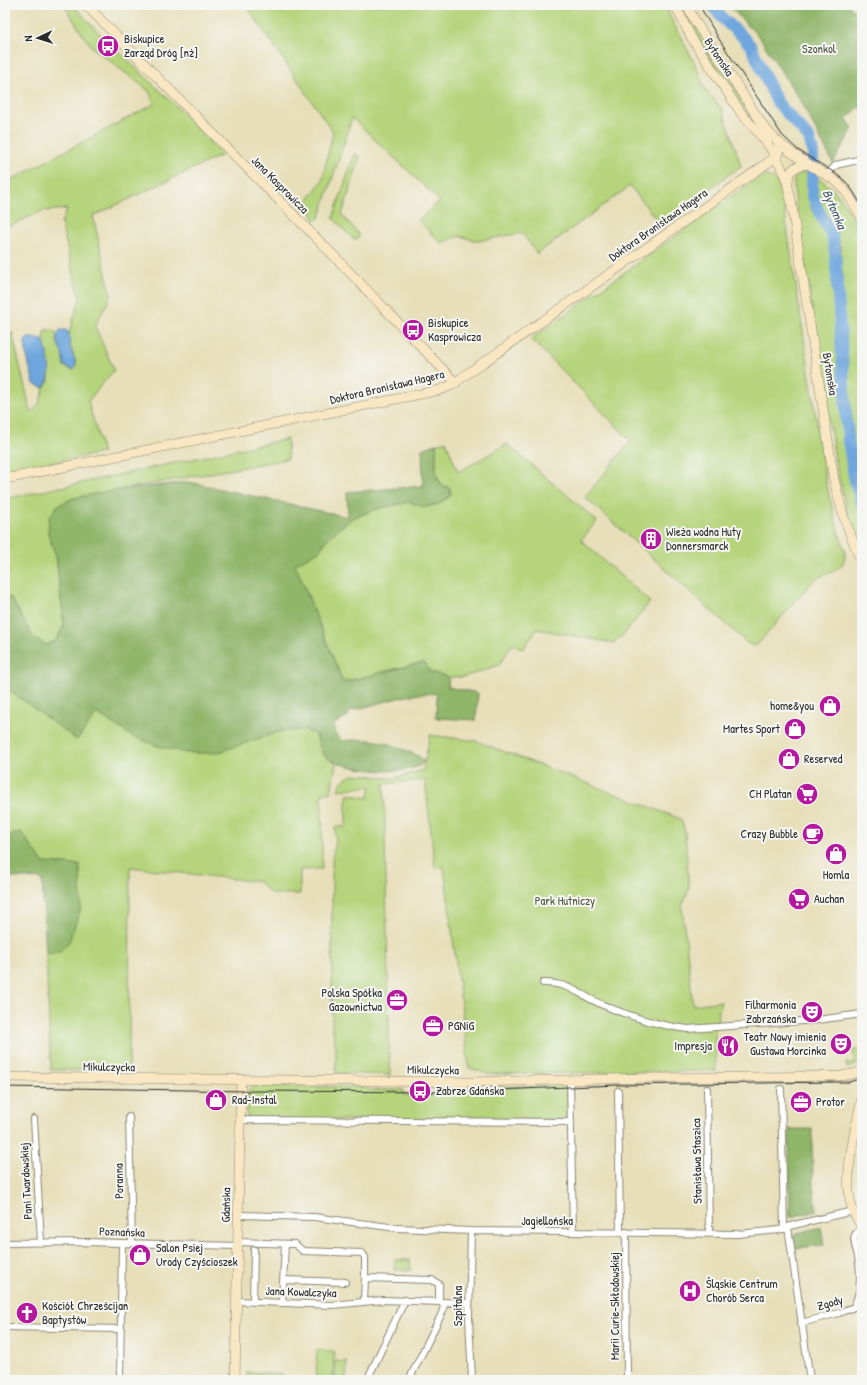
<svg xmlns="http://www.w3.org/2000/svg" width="867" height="1385" viewBox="0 0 867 1385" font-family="'Patrick Hand',sans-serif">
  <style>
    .green { fill: #b5d47b; stroke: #708053 }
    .forest { fill: #90b66b; stroke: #5e704b }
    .water { fill: #6ea6dd; stroke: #4c6884 }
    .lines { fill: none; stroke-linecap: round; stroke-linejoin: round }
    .river { stroke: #6ea6dd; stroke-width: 12 }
    .street-casing { stroke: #898572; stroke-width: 8 }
    .secondary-casing { stroke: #898572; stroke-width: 10 }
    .street { stroke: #fff; stroke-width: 6 }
    .secondary { stroke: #f9e7c3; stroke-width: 9 }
    .tram { stroke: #2b2b2b; stroke-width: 1 }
    .labels { text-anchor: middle; stroke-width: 4; stroke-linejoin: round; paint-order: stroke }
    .poi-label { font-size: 12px; fill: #2b2b2b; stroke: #f6f6f2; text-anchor: start }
    .park-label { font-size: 12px; fill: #4e553f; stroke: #f6f6f2 }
    .street-label { font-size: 12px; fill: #2b2b2b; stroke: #f6f6f2 }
    .water-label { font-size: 13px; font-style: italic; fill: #425669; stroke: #f6f6f2 }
  </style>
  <rect width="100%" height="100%" fill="#f6f6f2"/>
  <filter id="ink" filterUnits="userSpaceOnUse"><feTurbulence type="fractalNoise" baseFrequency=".025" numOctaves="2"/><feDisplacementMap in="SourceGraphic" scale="8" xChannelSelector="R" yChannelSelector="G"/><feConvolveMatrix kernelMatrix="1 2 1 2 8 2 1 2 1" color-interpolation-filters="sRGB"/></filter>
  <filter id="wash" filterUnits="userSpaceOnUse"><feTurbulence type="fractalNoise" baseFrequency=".012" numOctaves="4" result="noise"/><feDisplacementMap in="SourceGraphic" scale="16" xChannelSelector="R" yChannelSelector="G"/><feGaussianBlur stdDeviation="0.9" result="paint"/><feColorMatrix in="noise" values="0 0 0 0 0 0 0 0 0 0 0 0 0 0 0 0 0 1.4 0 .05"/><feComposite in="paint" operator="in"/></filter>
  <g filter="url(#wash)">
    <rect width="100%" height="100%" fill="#e7dfb9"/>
    <!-- green -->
    <path class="green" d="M64,5H73L100,34L174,104L222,155L93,216L111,296L95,326L114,370L88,401L103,453L5,471V333L12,332L31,413L39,404L44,388L49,381L48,360L44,341L45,330H53L57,334V342L62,352L64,366L74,370L76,363L70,346L69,333L80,299L61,223L67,209L42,211L5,228V215L11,180L154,104L149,91L94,49L84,37Z
      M246,5H666L669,15L695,64L705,89L722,109L731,134L741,166L660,224L630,186L537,254L522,233L477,241L460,236L441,243L418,220L440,201L352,118L320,217L315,221L311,212L301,209L322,181L333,132Z
      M679,5H683L756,122L754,124L744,111L692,32Z
      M355,153L360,157L342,215L360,236L354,240L333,218Z
      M803,172L808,173L811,209C813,211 816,213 819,215C831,226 833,258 835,273L842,420L847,466L862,512V553L848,515L836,466L794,190V179L799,174Z
      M765,176C777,177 779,185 782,195L826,483L838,531L845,550V558L842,565L834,571L821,576L814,580L758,644L753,646L747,643L585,497L631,441L531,339L757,178Z
      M817,178C840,189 851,215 862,237V491C852,465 851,432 849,404C845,353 843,301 841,250L835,228L817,201Z
      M287,439L288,459L74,498L57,506L48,533L56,556L64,625L56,641L45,645L33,637L11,598L5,597V499Z
      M446,441L458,472L507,444L597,521L581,540L650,602L621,638L620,637L614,643L537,629L523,649L513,644L499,665L464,677H449L430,672L411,665L343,682L295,564L319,551L329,537L352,518L377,509L409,502L424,507L439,504L451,495C432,476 436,470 436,444Z
      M5,687L77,739L97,713L132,736L260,737L282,731L305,730L316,735L323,755L336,763L331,792L322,793V869L300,870V894H271L259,882L130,867L129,1070H51L46,954L59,952L80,865L43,863L21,832L5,837Z
      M430,735L476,741L681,819L685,832L689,889L682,906L693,1005L721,1001L715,1032L716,1071L488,1074L469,1068L444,867L435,868L425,780L384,784L390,1075L336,1073V1049L332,1025V859L336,841L335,827H345L346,825V802L348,794L368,798L371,786L338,790C346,764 373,779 392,778C403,777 413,773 423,770Z
      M853,1050H862V1062L854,1066L847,1068L846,1063L853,1064L856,1062L854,1060Z
      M565,1085L567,1088L568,1116L567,1120H247L248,1093L250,1088L255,1086L360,1087L369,1088L370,1090H403L404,1095H436V1088H412L410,1087H488Z
      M395,1260H410L411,1270H394Z
      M317,1350L334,1351L333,1378H316Z
      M335,1361L347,1362L346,1379L335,1378Z
      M247,1372L282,1374V1380H247Z"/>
    <!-- forest -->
    <path class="forest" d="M728,5H848L862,19V109L859,107L846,119L853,128L833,163L800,100L760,38Z
      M436,444V474L441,485L450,488L451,495L439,504L424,507L409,502L377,509L352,518L329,537L319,551L295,564L343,682L424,662L430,672L449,677L448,687L478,693L476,720L436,718L437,694C409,691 376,706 348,711V716L334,724L336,735L342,741C369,738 385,740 409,752C416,755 421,756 424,762C411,778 337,770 324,755C320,751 318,741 316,735L305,730L282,731L216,753H187L157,746L132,736L97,713L77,740L5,687V597L11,598L33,637L45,645L56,641L64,625L56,556L48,533L49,518L57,506L74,498L109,491L189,482L348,517L347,492L423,486L422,449Z
      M21,832L43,863L80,865L81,908L69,942L59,952L46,954L42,879L5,877V837Z
      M789,1129H812L813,1187L817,1211L790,1217Z
      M821,1227L824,1245L796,1248L794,1234Z"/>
    <!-- water -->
    <path class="water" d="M60,330H66L69,333L70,346L76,363L74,370L64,366C64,362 63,358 62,354C60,345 53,339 60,330Z
      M27,338H37L44,341C48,356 54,374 44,388L34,384C30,368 26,357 25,341Z"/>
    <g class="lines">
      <!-- river -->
      <path class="river" d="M712,5L721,17L741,35L751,46L777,102L809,138L813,152L812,194L818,210L832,235L835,252L848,441L855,481L862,504"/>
    </g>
  </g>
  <g filter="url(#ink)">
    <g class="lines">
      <!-- street casing -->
      <g class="street-casing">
        <path id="street" d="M827,175L836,165L862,159
          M543,983C571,983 579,995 603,1005C629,1016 660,1026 688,1029L817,1020L862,1014
          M570,1080L573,1232
          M707,1089L709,1233
          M781,1089L784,1229
          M618,1091L620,1232
          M129,1117L132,1243
          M34,1119L41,1242
          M240,1120L570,1122
          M238,1215L314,1217L397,1228L471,1231L738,1234L779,1230L794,1225L853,1211
          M788,1227L810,1380
          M471,1231L469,1318L472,1380
          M626,1232L627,1380
          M238,1242L295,1244L303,1251L362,1253L365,1257V1278
          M5,1243L85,1242L238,1246
          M283,1280L345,1282
          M237,1301L332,1305L383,1300L469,1303
          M253,1302L254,1250
          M364,1302L365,1278L432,1280L439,1284V1302
          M282,1303L285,1244
          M801,1323L839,1313L854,1307C861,1292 861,1272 858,1257C857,1250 852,1241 855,1235C856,1232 859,1231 862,1229
          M5,1327L121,1329
          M120,1380L122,1243
          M367,1380L405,1300
          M409,1380L442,1313L445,1302"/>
      </g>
      <!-- secondary casing -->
      <g class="secondary-casing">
        <path id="secondary" d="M86,5L336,258L456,383
          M675,5L691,37L741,113L767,143L776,157L786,178L791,200L834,480L844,518L862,564
          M687,5L695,21L764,127C776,142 791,153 807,163C818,171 831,176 840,185C850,195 856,208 862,219
          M788,182C789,169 795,166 807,164
          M5,479L440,390L450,386L776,157C780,151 780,148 778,142
          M5,1077L472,1082L652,1078L842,1076L852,1074L862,1071
          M862,1096C856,1130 841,1178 853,1211C855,1217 859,1222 862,1227
          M235,1380L241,1079"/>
      </g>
      <!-- street -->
      <use href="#street" class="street"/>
      <!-- secondary -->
      <use href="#secondary" class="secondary"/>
      <!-- tram -->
      <path class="tram" d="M699,5L719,39L782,135L798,150L835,173L845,181L853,191L862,206
        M5,1087L249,1091L448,1092L618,1085L837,1082H849L862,1078"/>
    </g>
  </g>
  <!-- icons -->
  <defs>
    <g id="bus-disc" transform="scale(1.15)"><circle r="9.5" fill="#b5179e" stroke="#f6f6f2"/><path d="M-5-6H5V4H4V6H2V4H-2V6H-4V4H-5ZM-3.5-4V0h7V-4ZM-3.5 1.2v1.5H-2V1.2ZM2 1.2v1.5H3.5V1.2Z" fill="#fff"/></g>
    <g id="building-disc" transform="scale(1.15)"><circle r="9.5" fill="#b5179e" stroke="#f6f6f2"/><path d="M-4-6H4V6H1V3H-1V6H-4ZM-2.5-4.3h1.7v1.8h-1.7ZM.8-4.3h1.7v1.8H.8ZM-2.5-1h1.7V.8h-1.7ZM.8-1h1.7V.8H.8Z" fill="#fff"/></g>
    <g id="shop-disc" transform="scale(1.15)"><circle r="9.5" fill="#b5179e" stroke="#f6f6f2"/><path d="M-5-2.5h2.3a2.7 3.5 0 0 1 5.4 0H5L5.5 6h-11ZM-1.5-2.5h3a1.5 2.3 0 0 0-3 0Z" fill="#fff"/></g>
    <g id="supermarket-disc" transform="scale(1.15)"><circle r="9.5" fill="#b5179e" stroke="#f6f6f2"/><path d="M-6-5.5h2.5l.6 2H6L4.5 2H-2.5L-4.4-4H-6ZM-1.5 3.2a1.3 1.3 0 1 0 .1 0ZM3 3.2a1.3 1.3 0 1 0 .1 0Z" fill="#fff"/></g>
    <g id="cafe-disc" transform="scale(1.15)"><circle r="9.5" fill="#b5179e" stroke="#f6f6f2"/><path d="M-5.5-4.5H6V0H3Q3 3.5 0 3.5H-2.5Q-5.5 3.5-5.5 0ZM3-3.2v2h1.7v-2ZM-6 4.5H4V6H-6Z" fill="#fff"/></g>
    <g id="office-disc" transform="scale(1.15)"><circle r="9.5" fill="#b5179e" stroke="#f6f6f2"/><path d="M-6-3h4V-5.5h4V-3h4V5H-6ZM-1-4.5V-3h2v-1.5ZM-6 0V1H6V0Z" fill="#fff"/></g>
    <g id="theatre-disc" transform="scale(1.15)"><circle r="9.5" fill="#b5179e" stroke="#f6f6f2"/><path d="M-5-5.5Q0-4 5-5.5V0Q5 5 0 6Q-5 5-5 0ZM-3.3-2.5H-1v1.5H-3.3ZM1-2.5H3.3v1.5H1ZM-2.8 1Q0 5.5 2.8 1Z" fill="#fff"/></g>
    <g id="restaurant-disc" transform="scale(1.15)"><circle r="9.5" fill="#b5179e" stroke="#f6f6f2"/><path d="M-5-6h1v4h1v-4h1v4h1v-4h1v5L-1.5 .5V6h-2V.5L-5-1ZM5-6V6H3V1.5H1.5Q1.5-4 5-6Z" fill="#fff"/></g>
    <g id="hospital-disc" transform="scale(1.15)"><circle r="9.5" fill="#b5179e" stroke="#f6f6f2"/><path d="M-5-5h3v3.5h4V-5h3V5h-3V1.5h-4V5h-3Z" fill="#fff"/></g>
    <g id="church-disc" transform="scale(1.15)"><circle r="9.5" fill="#b5179e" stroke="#f6f6f2"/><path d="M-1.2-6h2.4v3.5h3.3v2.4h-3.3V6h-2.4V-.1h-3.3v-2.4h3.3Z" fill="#fff"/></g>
  </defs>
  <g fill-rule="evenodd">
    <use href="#bus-disc" x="108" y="46"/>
    <use href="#bus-disc" x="413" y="330"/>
    <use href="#building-disc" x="651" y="539"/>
    <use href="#shop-disc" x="830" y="706"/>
    <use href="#shop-disc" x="795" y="729"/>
    <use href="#shop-disc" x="789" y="759"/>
    <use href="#supermarket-disc" x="807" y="794"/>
    <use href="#cafe-disc" x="813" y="834"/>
    <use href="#shop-disc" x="836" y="854"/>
    <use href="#supermarket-disc" x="799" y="899"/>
    <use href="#office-disc" x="397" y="1000"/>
    <use href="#theatre-disc" x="812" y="1012"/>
    <use href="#office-disc" x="433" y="1026"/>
    <use href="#theatre-disc" x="841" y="1044"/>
    <use href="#restaurant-disc" x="728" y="1046"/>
    <use href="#bus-disc" x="420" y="1091"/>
    <use href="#shop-disc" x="216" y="1100"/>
    <use href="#office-disc" x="801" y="1102"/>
    <use href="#shop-disc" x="140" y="1255"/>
    <use href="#hospital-disc" x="690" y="1291"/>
    <use href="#church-disc" x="27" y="1313"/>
  </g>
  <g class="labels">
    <!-- poi labels -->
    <g class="poi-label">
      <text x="124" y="43">Biskupice<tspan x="124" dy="14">Zarząd Dróg [nż]</tspan></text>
      <text x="428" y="327">Biskupice<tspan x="428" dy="14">Kasprowicza</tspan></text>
      <text x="666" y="536">Wieża wodna Huty<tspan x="666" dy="14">Donnersmarck</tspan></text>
      <text x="814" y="710" text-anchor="end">home&amp;you</text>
      <text x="780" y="733" text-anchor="end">Martes Sport</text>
      <text x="804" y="763">Reserved</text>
      <text x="792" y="798" text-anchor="end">CH Platan</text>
      <text x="798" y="838" text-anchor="end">Crazy Bubble</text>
      <text x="836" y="879" text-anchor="middle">Homla</text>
      <text x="814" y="903">Auchan</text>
      <text x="382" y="997" text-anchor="end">Polska Spółka<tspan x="382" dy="14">Gazownictwa</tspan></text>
      <text x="796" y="1009" text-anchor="end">Filharmonia<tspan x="796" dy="14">Zabrzańska</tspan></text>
      <text x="448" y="1030">PGNiG</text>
      <text x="826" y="1041" text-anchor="end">Teatr Nowy imienia<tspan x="826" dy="14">Gustawa Morcinka</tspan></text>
      <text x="712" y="1050" text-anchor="end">Impresja</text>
      <text x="436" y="1095">Zabrze Gdańska</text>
      <text x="232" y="1104">Rad-Instal</text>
      <text x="816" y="1106">Protor</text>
      <text x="156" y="1252">Salon Psiej<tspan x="156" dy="14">Urody Czyścioszek</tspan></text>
      <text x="706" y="1288">Śląskie Centrum<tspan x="706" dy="14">Chorób Serca</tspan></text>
      <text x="42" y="1310">Kościół Chrześcijan<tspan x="42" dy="14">Baptystów</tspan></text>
    </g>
    <!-- park labels -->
    <g class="park-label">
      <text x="819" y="53">Szonkol</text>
      <text x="565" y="905">Park Hutniczy</text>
    </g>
    <!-- street labels -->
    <g class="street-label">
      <text transform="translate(719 57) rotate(57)" y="4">Bytomska</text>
      <text transform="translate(280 185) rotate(45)" y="4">Jana Kasprowicza</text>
      <text transform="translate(658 225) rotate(-35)" y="4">Doktora Bronisława Hagera</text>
      <text transform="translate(830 374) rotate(81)" y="4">Bytomska</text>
      <text transform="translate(387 387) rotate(-13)" y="4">Doktora Bronisława Hagera</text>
      <text transform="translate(109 1067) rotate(1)" y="4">Mikulczycka</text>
      <text transform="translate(433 1070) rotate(1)" y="4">Mikulczycka</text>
      <text transform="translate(697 1161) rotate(-91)" y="4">Stanisława Staszica</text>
      <text transform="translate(26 1181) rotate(-93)" y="4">Pani Twardowskiej</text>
      <text transform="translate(119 1181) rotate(-91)" y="4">Poranna</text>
      <text transform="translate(226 1205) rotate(-89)" y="4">Gdańska</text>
      <text x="547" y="1225">Jagiellońska</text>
      <text transform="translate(122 1232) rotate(2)" y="4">Poznańska</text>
      <text transform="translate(301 1292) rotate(2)" y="4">Jana Kowalczyka</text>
      <text transform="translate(830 1303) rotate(-16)" y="4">Zgody</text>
      <text transform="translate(458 1306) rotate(-90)" y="4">Szpitalna</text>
      <text transform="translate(615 1306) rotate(-90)" y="4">Marii Curie-Skłodowskiej</text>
    </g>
    <!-- water labels -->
    <g class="water-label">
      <text transform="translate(835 209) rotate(67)" y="5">Bytomka</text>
    </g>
  </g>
  <!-- margin -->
  <rect width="867" height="1385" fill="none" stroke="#f6f6f2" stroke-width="20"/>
  <!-- north arrow -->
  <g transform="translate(38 38) rotate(266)" stroke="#f6f6f2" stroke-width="3" paint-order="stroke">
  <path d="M0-3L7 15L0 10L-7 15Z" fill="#2b2b2b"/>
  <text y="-6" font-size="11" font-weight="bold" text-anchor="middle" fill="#2b2b2b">N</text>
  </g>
</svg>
